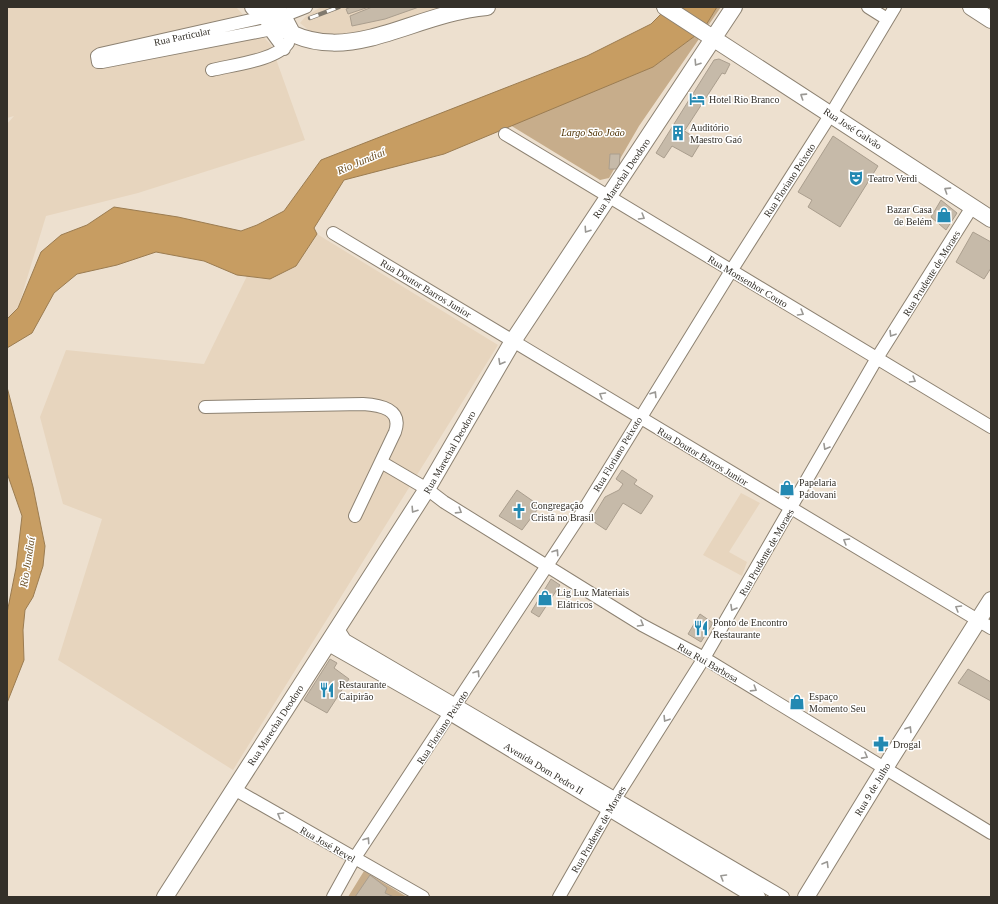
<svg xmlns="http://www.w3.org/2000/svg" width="998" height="904" viewBox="0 0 998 904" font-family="'Times New Roman',serif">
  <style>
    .built { fill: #e7d5be }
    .green { fill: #c7ad8b }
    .water { fill: #c79d62; stroke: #9b7c51 }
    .building { fill: #c6baa9; stroke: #aa9e8e }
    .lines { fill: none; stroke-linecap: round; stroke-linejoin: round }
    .minor-casing { stroke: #8d8272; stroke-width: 14 }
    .major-casing { stroke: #8d8272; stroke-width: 18 }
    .minor { stroke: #fff; stroke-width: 12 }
    .major { stroke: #fff; stroke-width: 16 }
    .rail-casing { stroke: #80796e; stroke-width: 4.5 }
    .rail { stroke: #fff; stroke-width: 3; stroke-dasharray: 9; stroke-linecap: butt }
    .oneway { stroke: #9a9894 }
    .labels { text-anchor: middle; stroke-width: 3; stroke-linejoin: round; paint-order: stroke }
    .street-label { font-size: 10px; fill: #343029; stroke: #fff }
    .poi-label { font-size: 10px; fill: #343029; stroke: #fff; text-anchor: start }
    .park-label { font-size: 10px; font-style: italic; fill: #4c3000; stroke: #fff }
    .water-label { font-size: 11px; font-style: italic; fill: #6c4f22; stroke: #fff }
  </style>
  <rect width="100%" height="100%" fill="#ede0cf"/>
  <!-- built -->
  <path class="built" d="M7,7H236L271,45L305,140L138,193L46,216L18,308L7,319V124L14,116L7,118Z
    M321,7H446L380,28L332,36L312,33L300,23L306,16Z
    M317,234L498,345L233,770L58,660L102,519L63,504L40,417L66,350L204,364L247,276L270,279L296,266Z
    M741,493L760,503L729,552L747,562L742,576L703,555Z"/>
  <!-- green -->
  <path class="green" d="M717,7H721L639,126L609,178L600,180L510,125L653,67L703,30Z
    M364,871L407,897H348Z"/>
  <!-- water -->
  <path class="water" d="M668,7H717L703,30L653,67L444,154L344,180L314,228L317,234L296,266L270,279L237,275L204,261L156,252L117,265L77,274L54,293L32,333L7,348V319L18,308L41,252L61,235L87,225L114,207L178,217L241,231L257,225L284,211L321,160L587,56L651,24Z
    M7,387L33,487L45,546L43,566L33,597L25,610L23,630L24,660L7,703V613L16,568L22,516L7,473Z"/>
  <!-- building -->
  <path class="building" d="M351,7H369L348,14L346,9Z
    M372,7H419L385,19L352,26L350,16Z
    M719,59L730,64L725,74L722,73L685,130L674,124L714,60Z
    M674,124L701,142L692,157L672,146L664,158L656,153Z
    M833,136L878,166L840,227L808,207L812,200L798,192Z
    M610,154H620L619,169H609Z
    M941,200L957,213L946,230L931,217Z
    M973,232L991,242V268L984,279L956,262Z
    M622,470L637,480L634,484L653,496L641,514L623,503L606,530L591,520L605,497L619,490L623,484L616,479Z
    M517,490L540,506L522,530L499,516Z
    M551,579L560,585L539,617L531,612Z
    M700,614L713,623L701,642L688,634Z
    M330,659L337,663L334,668L349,679L327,713L304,700Z
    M968,669L991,682V701L958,683Z
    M370,875L387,888L385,893L394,897H355Z"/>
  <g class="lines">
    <!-- minor casing -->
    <g class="minor-casing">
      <path id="minor" d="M868,7L887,19
        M284,49L270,30H267L102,62H98L97,56L100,54L264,17L283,16L306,7
        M212,70C232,65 277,60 288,43
        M505,134L991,427
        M333,233L991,628
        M205,407L363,404C380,405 403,409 395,432L355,516
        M381,462L427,489L444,502L642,625L704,658L991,833
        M338,629L345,640L783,897
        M234,789L423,897
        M333,897L354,859L585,508L731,271L831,114L895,7
        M559,897L615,799L704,658L877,358L972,207"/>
    </g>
    <!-- major casing -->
    <g class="major-casing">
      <path id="major" d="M253,7C334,83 399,15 487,7
        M274,7L283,16L293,35
        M665,7L991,219
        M971,7L991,20
        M329,643L452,713L757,897
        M165,897L427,489L513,341L734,7
        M806,897L893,755L991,600"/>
    </g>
    <!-- minor -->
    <use href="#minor" class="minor"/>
    <!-- major -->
    <use href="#major" class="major"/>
    <!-- rail casing -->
    <g class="rail-casing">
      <path id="rail" d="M310,18L339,7"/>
    </g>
    <!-- rail -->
    <use href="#rail" class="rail"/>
  </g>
  <!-- one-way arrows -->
  <defs><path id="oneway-chevron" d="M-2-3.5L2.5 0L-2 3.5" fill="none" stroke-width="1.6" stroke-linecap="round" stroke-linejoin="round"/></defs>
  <g class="oneway">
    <use href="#oneway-chevron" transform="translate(697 63) rotate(123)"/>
    <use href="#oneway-chevron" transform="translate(803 96) rotate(-147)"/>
    <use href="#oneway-chevron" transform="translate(947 190) rotate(-147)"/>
    <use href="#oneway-chevron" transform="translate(642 217) rotate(31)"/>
    <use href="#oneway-chevron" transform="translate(587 230) rotate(124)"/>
    <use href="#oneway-chevron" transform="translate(801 313) rotate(31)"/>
    <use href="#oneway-chevron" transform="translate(892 334) rotate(122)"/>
    <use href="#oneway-chevron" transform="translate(501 362) rotate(120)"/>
    <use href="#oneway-chevron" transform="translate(913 380) rotate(31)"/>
    <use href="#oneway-chevron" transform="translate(654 394) rotate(-58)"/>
    <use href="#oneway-chevron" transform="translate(602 395) rotate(-149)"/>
    <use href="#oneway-chevron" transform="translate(826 447) rotate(120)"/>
    <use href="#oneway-chevron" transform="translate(414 510) rotate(123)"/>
    <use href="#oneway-chevron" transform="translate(459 511) rotate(32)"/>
    <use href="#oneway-chevron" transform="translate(846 541) rotate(-149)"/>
    <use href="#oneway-chevron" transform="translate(556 552) rotate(-56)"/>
    <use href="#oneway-chevron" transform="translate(733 608) rotate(120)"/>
    <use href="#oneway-chevron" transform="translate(958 608) rotate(-149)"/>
    <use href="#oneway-chevron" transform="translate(641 624) rotate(30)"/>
    <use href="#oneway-chevron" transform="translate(477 673) rotate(-57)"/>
    <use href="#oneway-chevron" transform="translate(754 689) rotate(32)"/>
    <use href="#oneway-chevron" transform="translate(666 719) rotate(122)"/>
    <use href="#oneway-chevron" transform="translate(909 729) rotate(-58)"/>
    <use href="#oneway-chevron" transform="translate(865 756) rotate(29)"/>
    <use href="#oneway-chevron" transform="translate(280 815) rotate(-150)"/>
    <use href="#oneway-chevron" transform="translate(367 840) rotate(-56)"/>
    <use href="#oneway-chevron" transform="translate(826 864) rotate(-59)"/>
    <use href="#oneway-chevron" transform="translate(723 877) rotate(-149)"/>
  </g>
  <!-- icons -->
  <defs>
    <g id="hotel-bare" transform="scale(1.2)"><path d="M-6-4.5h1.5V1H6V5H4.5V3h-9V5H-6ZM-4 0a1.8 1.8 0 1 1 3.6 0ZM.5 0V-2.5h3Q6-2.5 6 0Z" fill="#2389b2" stroke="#fff" stroke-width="2.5" paint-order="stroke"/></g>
    <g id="building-bare" transform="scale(1.2)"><path d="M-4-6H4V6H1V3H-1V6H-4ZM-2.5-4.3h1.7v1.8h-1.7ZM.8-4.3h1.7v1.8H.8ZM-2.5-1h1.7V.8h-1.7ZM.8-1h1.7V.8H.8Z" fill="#2389b2" stroke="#fff" stroke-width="2.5" paint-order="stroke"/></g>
    <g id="theatre-bare" transform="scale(1.2)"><path d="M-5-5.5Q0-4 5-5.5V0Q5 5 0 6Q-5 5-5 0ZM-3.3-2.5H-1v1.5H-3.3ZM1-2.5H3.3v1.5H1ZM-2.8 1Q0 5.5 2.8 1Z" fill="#2389b2" stroke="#fff" stroke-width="2.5" paint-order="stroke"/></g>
    <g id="shop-bare" transform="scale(1.2)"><path d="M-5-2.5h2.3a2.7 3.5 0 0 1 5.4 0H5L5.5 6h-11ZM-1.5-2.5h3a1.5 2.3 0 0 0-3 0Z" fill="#2389b2" stroke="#fff" stroke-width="2.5" paint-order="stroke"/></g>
    <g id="church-bare" transform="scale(1.2)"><path d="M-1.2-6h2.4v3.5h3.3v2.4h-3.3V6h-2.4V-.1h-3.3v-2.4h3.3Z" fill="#2389b2" stroke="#fff" stroke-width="2.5" paint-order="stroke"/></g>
    <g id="restaurant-bare" transform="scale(1.2)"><path d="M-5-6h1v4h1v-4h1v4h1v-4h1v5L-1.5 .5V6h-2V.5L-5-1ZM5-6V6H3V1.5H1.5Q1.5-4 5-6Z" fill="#2389b2" stroke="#fff" stroke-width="2.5" paint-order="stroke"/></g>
    <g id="pharmacy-bare" transform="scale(1.2)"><path d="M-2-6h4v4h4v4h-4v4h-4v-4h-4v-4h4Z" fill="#2389b2" stroke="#fff" stroke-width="2.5" paint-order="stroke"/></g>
  </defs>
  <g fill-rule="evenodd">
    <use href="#hotel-bare" x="697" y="99"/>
    <use href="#building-bare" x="678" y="133"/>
    <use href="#theatre-bare" x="856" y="178"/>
    <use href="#shop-bare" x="944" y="215"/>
    <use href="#shop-bare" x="787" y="488"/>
    <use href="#church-bare" x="519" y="511"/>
    <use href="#shop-bare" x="545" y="598"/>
    <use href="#restaurant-bare" x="701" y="628"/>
    <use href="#restaurant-bare" x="327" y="690"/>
    <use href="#shop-bare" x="797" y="702"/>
    <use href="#pharmacy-bare" x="881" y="744"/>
  </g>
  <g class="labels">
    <!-- street labels -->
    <g class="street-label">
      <text transform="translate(182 36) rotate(-12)" y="4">Rua Particular</text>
      <text transform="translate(853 128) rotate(33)" y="4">Rua José Galvão</text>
      <text transform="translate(621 178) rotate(-56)" y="4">Rua Marechal Deodoro</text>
      <text transform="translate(789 180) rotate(-57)" y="4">Rua Floriano Peixoto</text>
      <text transform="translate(931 273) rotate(-58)" y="4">Rua Prudente de Moraes</text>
      <text transform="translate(748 281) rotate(31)" y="4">Rua Monsenhor Couto</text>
      <text transform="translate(426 288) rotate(31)" y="4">Rua Doutor Barros Junior</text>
      <text transform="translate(449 452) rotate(-60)" y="4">Rua Marechal Deodoro</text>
      <text transform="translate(617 454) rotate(-59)" y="4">Rua Floriano Peixoto</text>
      <text transform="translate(703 456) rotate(31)" y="4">Rua Doutor Barros Junior</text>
      <text transform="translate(766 552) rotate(-60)" y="4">Rua Prudente de Moraes</text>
      <text transform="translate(708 662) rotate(30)" y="4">Rua Rui Barbosa</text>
      <text transform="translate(275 725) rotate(-57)" y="4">Rua Marechal Deodoro</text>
      <text transform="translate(442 727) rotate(-57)" y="4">Rua Floriano Peixoto</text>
      <text transform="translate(544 768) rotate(31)" y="4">Avenida Dom Pedro II</text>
      <text transform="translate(872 789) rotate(-59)" y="4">Rua 9 de Julho</text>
      <text transform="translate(598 829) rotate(-60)" y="4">Rua Prudente de Moraes</text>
      <text transform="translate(328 844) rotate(30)" y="4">Rua José Revel</text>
    </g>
    <!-- poi labels -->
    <g class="poi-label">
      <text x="709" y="103">Hotel Rio Branco</text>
      <text x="690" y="131">Auditório<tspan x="690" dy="12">Maestro Gaó</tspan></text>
      <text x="868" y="182">Teatro Verdi</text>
      <text x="932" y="213" text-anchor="end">Bazar Casa<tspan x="932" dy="12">de Belém</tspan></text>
      <text x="799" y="486">Papelaria<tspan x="799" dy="12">Padovani</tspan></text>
      <text x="531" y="509">Congregação<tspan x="531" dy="12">Cristã no Brasil</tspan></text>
      <text x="557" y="596">Lig Luz Materiais<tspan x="557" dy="12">Elátricos</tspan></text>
      <text x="713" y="626">Ponto de Encontro<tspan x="713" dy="12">Restaurante</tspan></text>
      <text x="339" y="688">Restaurante<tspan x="339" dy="12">Caipirão</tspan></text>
      <text x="809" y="700">Espaço<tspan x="809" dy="12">Momento Seu</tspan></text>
      <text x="893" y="748">Drogal</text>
    </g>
    <!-- park labels -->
    <g class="park-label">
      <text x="593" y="136">Largo São João</text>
    </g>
    <!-- water labels -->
    <g class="water-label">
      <text transform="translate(361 161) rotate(-23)" y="4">Rio Jundiaí</text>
      <text transform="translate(27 562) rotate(-81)" y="4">Rio Jundiaí</text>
    </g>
  </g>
  <!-- border -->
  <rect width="998" height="904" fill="none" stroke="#343029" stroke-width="16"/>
</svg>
